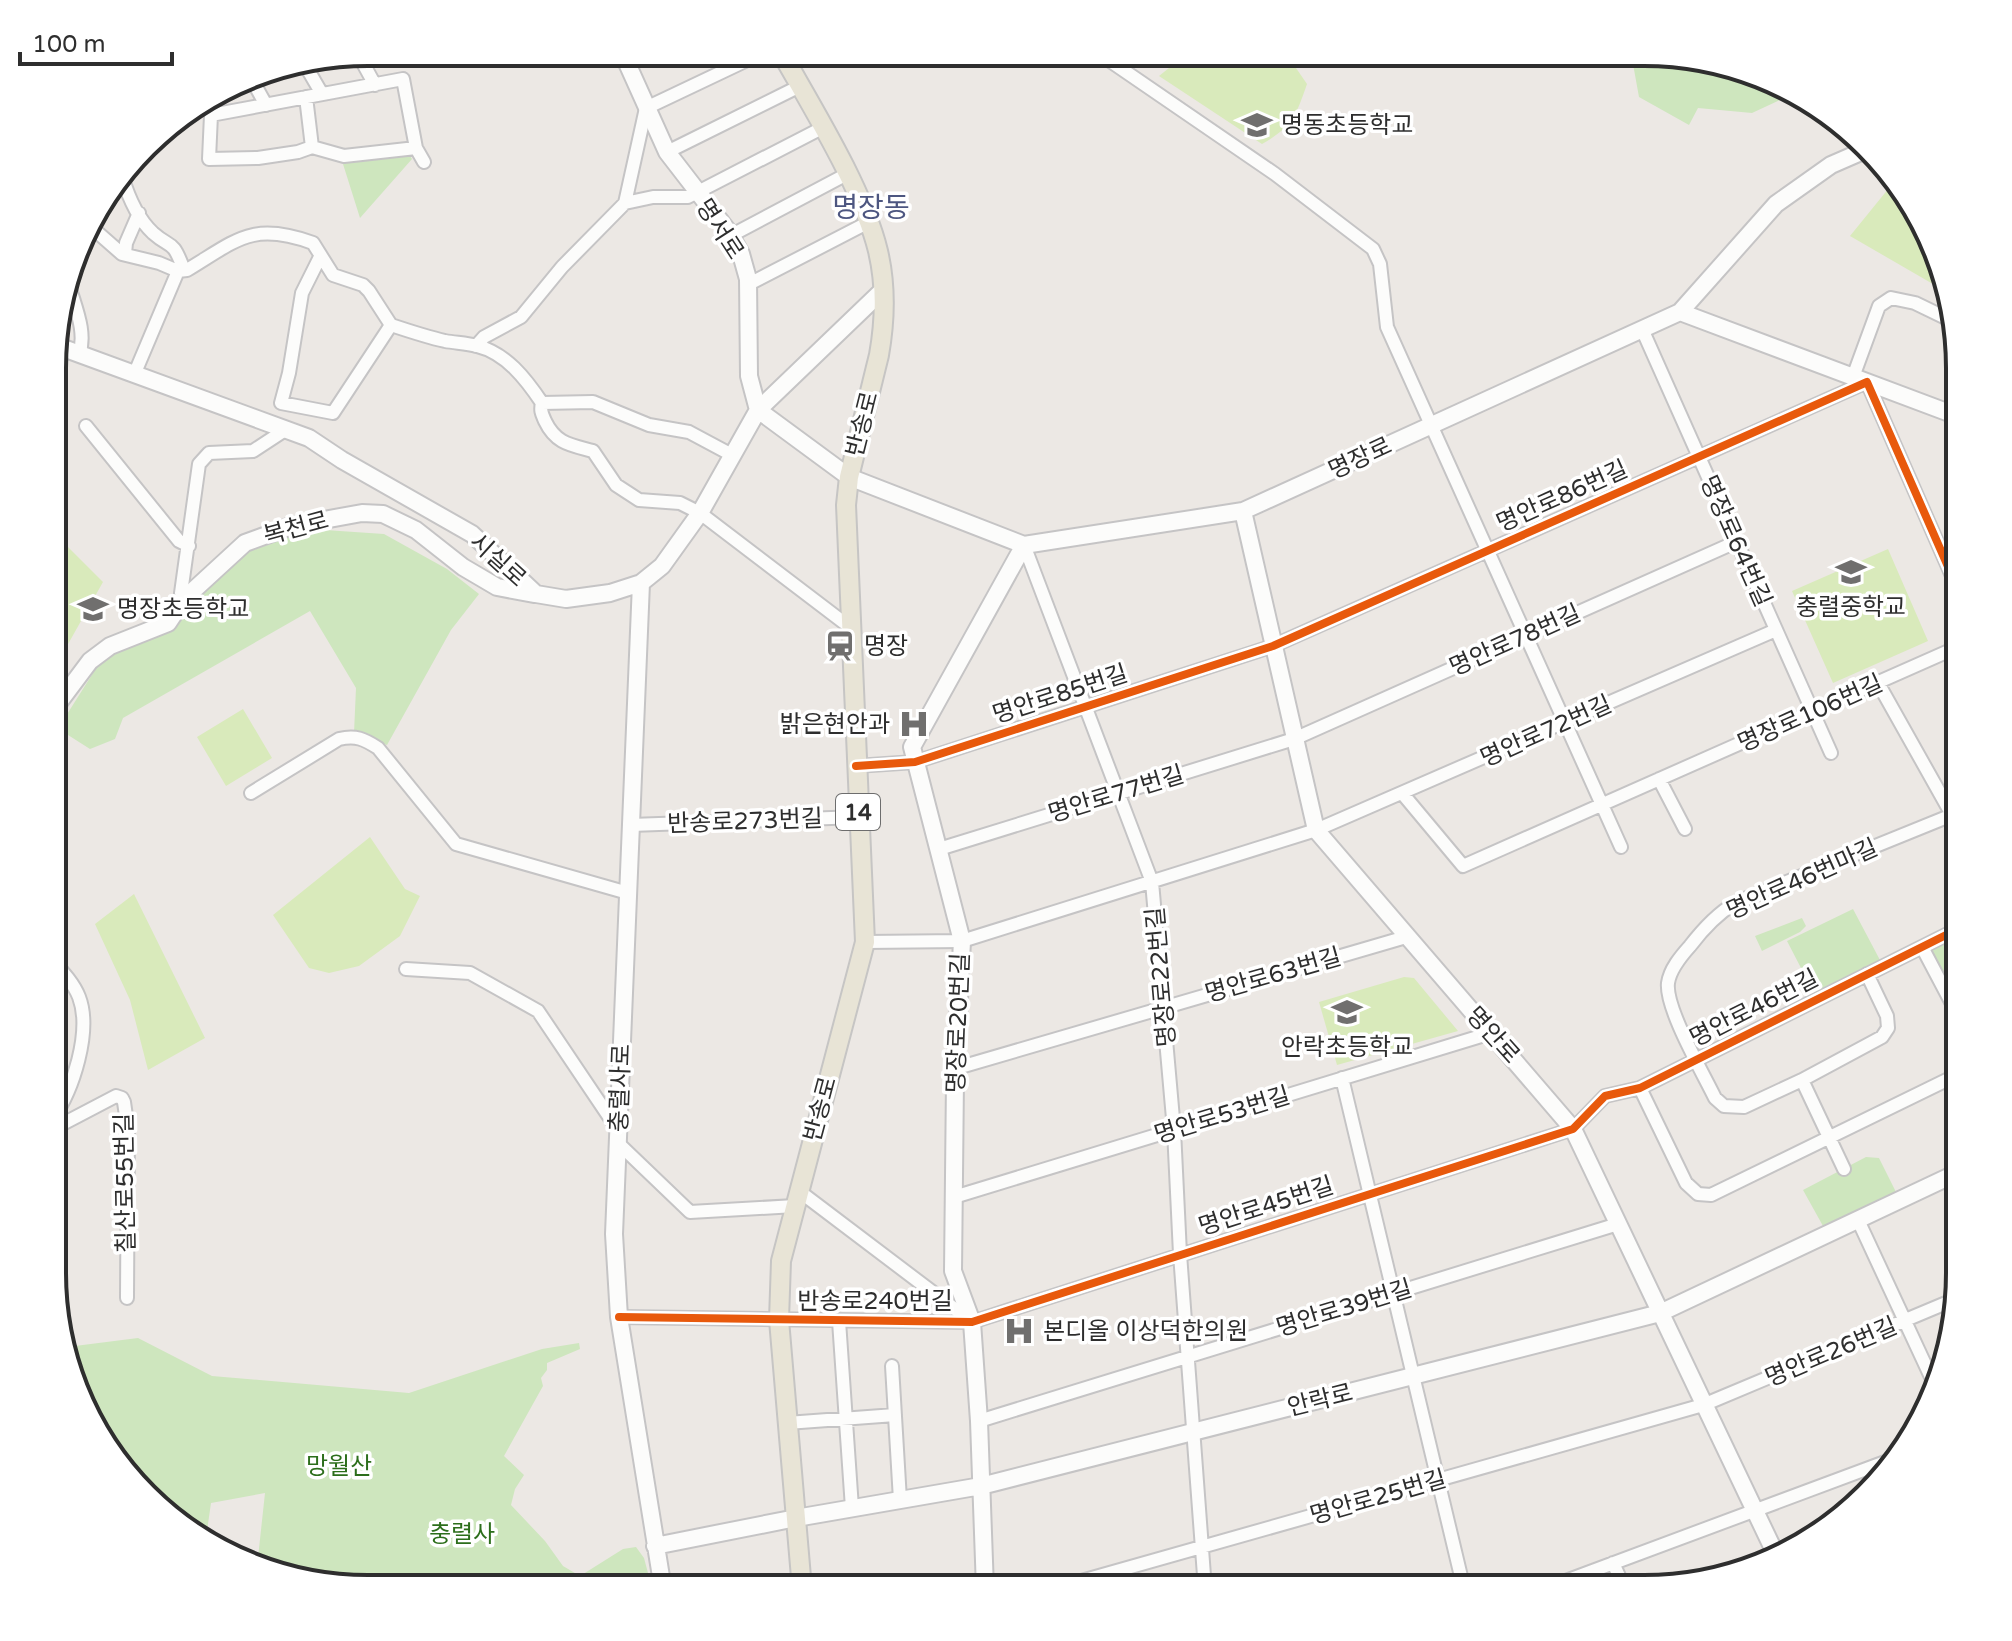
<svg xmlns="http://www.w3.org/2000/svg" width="2012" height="1641" viewBox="0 0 2012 1641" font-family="'Varela Round','Noto Sans KR',sans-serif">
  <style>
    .green { fill: #cee6be }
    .pitch { fill: #d9eabb }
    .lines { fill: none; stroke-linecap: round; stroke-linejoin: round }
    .street-casing { stroke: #c5c4c5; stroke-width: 16 }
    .secondary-casing { stroke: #c5c4c5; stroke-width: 20 }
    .primary-casing { stroke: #c6c5c4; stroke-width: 22 }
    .street { stroke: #fcfcfb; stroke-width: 12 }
    .secondary { stroke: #fcfcfb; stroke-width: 16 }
    .primary { stroke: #e8e4d6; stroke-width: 18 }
    .cycleway-casing { stroke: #fff; stroke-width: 13 }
    .cycleway { stroke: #e8590c; stroke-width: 8 }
    .labels { text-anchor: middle; stroke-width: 7; stroke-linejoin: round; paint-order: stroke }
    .shield { fill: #fff; stroke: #6d6d6d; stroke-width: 2 }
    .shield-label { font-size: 22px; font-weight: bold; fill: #2e2e2e }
    .poi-label { font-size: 24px; fill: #2e2e2e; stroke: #fff; text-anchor: start }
    .street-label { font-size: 24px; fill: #2e2e2e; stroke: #fff }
    .park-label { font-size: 24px; fill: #2c6e1b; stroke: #fff }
    .quarter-label { font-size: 28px; fill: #4d5680; stroke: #fff }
    .rim { fill: none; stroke: #2e2e2e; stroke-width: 4 }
  </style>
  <rect width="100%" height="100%" fill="#ece8e4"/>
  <!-- green -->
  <path class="green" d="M1631,53H1664L1765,76L1793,94L1752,113L1698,108L1689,125L1639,97Z
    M408,153L412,159L360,218L343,164L350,158Z
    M325,530L384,534L447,569L479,594L451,630L387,745L354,733L356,688L310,611L123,718L115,739L90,749L68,735L64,719L100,662L185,618L205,590L245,553L295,535Z
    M1853,909L1881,962L1815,995L1787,941Z
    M1802,918L1806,926L1800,932L1762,951L1755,936Z
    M1960,931L1956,985L1960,988V1013L1924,948Z
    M1866,1157L1879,1158L1896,1192L1823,1226L1803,1190Z
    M138,1338L212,1376L409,1393L542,1349L579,1343L580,1349L547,1363V1370L541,1378L543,1386L504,1456L524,1475L515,1489L511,1505L545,1541L563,1566L580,1576L623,1549L636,1547L644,1558L652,1588H348L257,1567L265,1493L211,1503L206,1538L145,1497L84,1412L67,1347Z"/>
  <!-- pitch -->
  <path class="pitch" d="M1189,52H1285L1307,84C1296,116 1292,127 1262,144L1159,76Z
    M1893,183L1936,247L1945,291L1850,236Z
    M61,540L103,582L54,669V543Z
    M1888,549L1928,641L1833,683L1792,591Z
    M243,709L272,758L226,786L197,737Z
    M370,837L405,889L420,896L400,936L359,966L329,973L309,968L273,915Z
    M134,894L205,1038L148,1070L130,1000L95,924Z
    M1404,977L1414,978L1458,1031L1337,1065L1319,1002Z"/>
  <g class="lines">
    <!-- street casing -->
    <g class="street-casing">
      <path id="street" d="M1097,52L1275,174L1373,249L1380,264L1387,327L1621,847
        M358,54L375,85
        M304,63L322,94
        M251,78L266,105
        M306,97L312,147
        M205,104L211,115L209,159L258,158L298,152L312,147L344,156L416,148
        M211,115L403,79L416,148L424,162
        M667,152L800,86
        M122,176C128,196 138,219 153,233C171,249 172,239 182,265L178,271L187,270C237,240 252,221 313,243L333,275L363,285L369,291L391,325C409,331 427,337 445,341C456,343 467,343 477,346C506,353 526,379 542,403C540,411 542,414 545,421C556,444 571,445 593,451L616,485L639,500L680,503L700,513L851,628
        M625,203L646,108L764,52
        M89,225L122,254L159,263L178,271L134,375
        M730,236L847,174
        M125,254L126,243L139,213
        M320,257L302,293L289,373L281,403L333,413L391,325
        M749,284L869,222
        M69,285C75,307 87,332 79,355
        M1642,329L1831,753
        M476,346L484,337L521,317L562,267L625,203L653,197H688L822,128
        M1853,377L1879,306L1891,298L1915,303L1946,318
        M542,403L593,402L649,425L689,432L732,455
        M86,426L179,541L189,546
        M1024,545L1152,882L1174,1130L1180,1254L1205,1589
        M187,597L181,593L199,464L209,453L253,451L285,430
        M1878,683L1960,829
        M856,766L915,762L1273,646L1867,382L1960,594
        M1659,779L1685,829
        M251,793L339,739C356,735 364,739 378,748L456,844L628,893
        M1402,793L1463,866L1960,646
        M631,825L859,817
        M939,849L1294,739L1736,542
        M865,942L962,941L1316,830L1776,630
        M1922,947L1959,1017
        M406,969L470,973L538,1011L618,1130
        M1867,974L1887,1016L1888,1028L1882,1037L1802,1080L1744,1107L1724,1106L1715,1098C1703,1073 1665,1008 1668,983C1670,969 1681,956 1690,946C1703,929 1717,914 1735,903L1952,815
        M957,1068L1406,937
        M1342,1078L1464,1589
        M1802,1080L1844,1169
        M1640,1088L1686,1183L1698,1194L1711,1195L1959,1074
        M53,1118C73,1090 92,1031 79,997C74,984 63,972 53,961
        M53,1129L116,1096L122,1098L124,1102L128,1130L127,1298
        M618,1143L690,1212L795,1206
        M799,1191L972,1322
        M954,1197L1491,1033
        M1858,1220L1937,1390
        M53,1271L54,1292
        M619,1317L972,1322L1573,1129L1605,1096L1640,1088L1960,928
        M839,1321L852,1508
        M892,1366L900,1500
        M979,1421L1618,1224
        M787,1423L895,1415
        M1613,1563L1625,1589
        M1053,1589L1703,1405L1958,1298
        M1544,1589L1893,1459
        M1583,1589L1595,1570"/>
    </g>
    <!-- secondary casing -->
    <g class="secondary-casing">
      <path id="secondary" d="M622,52L667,152L728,231L741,254L748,279L749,376L758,410L849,477L1024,545L1243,511L1680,312L1776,204L1831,165L1870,148
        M1680,312L1960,417
        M55,345L309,438L342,460L472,534L536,594L566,599L610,593L641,583L662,566L700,513L758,410L884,289
        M1243,511L1316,830L1573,1129L1777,1557
        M641,583L614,1234L619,1317L663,1589
        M54,709L90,661L110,646L168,623L184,599L245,543L291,526L362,513L383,514L416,530L463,567L497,587L534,594
        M655,1546L796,1518L981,1486L1660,1313L1959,1172
        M985,1589L979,1421L972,1322L953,1271L955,1080L962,941L912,747L1024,545"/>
    </g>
    <!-- primary casing -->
    <g class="primary-casing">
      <path id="primary" d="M781,52C813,109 863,189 878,251C886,285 885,321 879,355L849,477L846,505L865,942L781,1261L779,1320L802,1589"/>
    </g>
    <!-- street -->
    <use href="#street" class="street"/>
    <!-- secondary -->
    <use href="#secondary" class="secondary"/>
    <!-- primary -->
    <use href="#primary" class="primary"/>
    <!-- cycleway casing -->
    <g class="cycleway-casing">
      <path id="cycleway" d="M856,766L915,762L1273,646L1867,382L1960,594
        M619,1317L972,1322L1573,1129L1605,1096L1640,1088L1960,928"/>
    </g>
    <!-- cycleway -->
    <use href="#cycleway" class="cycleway"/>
  </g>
  <!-- icons -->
  <defs>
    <g id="school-bare" transform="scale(2.4)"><path d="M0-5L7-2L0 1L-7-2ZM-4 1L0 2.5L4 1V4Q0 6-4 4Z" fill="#706f6e" stroke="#fff" stroke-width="2.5" paint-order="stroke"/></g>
    <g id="station-bare" transform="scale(2.4)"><path d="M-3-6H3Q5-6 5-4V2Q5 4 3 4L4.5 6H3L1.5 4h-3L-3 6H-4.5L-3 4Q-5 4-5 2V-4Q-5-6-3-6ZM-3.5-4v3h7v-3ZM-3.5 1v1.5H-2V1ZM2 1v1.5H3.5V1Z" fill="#706f6e" stroke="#fff" stroke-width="2.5" paint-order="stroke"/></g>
    <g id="hospital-bare" transform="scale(2.4)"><path d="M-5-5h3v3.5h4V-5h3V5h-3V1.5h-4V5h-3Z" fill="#706f6e" stroke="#fff" stroke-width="2.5" paint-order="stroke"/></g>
  </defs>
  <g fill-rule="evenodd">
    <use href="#school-bare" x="1257" y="125"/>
    <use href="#school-bare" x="1851" y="572"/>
    <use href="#school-bare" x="93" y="609"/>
    <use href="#station-bare" x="840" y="646"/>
    <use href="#hospital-bare" x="914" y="724"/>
    <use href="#school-bare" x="1347" y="1012"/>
    <use href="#hospital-bare" x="1019" y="1331"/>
  </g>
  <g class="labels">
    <!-- shield labels -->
    <rect class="shield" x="836" y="794" width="44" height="36" rx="6"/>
    <g class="shield-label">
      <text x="858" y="820">14</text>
    </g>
    <!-- poi labels -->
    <g class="poi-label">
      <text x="1281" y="133">명동초등학교</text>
      <text x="1851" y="615" text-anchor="middle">충렬중학교</text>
      <text x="117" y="617">명장초등학교</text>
      <text x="864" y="654">명장</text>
      <text x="890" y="732" text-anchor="end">밝은현안과</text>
      <text x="1347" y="1055" text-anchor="middle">안락초등학교</text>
      <text x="1043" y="1339">본디올 이상덕한의원</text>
    </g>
    <!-- street labels -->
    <g class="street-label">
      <text transform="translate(720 229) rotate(57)" y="8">명서로</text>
      <text transform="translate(862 424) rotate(-76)" y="8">반송로</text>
      <text transform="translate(1360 458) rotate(-25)" y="8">명장로</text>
      <text transform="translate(1562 496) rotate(-24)" y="8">명안로86번길</text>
      <text transform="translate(296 528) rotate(-15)" y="8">복천로</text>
      <text transform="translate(1736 541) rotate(66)" y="8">명장로64번길</text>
      <text transform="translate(498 560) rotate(42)" y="8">시실로</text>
      <text transform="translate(1515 640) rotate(-24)" y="8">명안로78번길</text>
      <text transform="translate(1060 694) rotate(-18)" y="8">명안로85번길</text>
      <text transform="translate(1810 713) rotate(-24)" y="8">명장로106번길</text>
      <text transform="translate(1546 731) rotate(-24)" y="8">명안로72번길</text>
      <text transform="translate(1116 794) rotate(-17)" y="8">명안로77번길</text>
      <text transform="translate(745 821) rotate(-2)" y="8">반송로273번길</text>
      <text transform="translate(1802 879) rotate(-24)" y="8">명안로46번마길</text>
      <text transform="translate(1273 975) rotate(-16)" y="8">명안로63번길</text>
      <text transform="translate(1161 977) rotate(-95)" y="8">명장로22번길</text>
      <text transform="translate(1754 1008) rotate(-27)" y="8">명안로46번길</text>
      <text transform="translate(958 1023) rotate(-88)" y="8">명장로20번길</text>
      <text transform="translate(1493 1035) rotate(48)" y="8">명안로</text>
      <text transform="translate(620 1088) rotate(-88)" y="8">충렬사로</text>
      <text transform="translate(820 1109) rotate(-75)" y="8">반송로</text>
      <text transform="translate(1222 1115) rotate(-17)" y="8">명안로53번길</text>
      <text transform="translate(125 1183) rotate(-91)" y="8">칠산로55번길</text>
      <text transform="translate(1266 1206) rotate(-18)" y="8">명안로45번길</text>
      <text x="875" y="1309">반송로240번길</text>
      <text transform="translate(1344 1308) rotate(-17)" y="8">명안로39번길</text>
      <text transform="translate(1831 1352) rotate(-23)" y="8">명안로26번길</text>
      <text transform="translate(1320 1400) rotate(-14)" y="8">안락로</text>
      <text transform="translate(1378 1497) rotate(-16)" y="8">명안로25번길</text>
    </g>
    <!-- park labels -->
    <g class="park-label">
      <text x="339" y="1474">망월산</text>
      <text x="462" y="1542">충렬사</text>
    </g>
    <!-- quarter labels -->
    <g class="quarter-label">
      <text x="871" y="217">명장동</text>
    </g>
  </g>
  <!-- crop -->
  <path d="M0 0H2012V1641H0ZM368 66H1644A302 302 0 0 1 1946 368V1273A302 302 0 0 1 1644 1575H368A302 302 0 0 1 66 1273V368A302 302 0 0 1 368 66Z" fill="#fff" fill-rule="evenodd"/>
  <path class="rim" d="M368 66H1644A302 302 0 0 1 1946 368V1273A302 302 0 0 1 1644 1575H368A302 302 0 0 1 66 1273V368A302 302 0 0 1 368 66Z"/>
  <!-- scale -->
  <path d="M20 52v12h152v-12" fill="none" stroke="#2e2e2e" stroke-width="4"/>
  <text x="32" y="52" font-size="24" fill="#2e2e2e" stroke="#ffffff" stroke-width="6" paint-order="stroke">100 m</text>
</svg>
